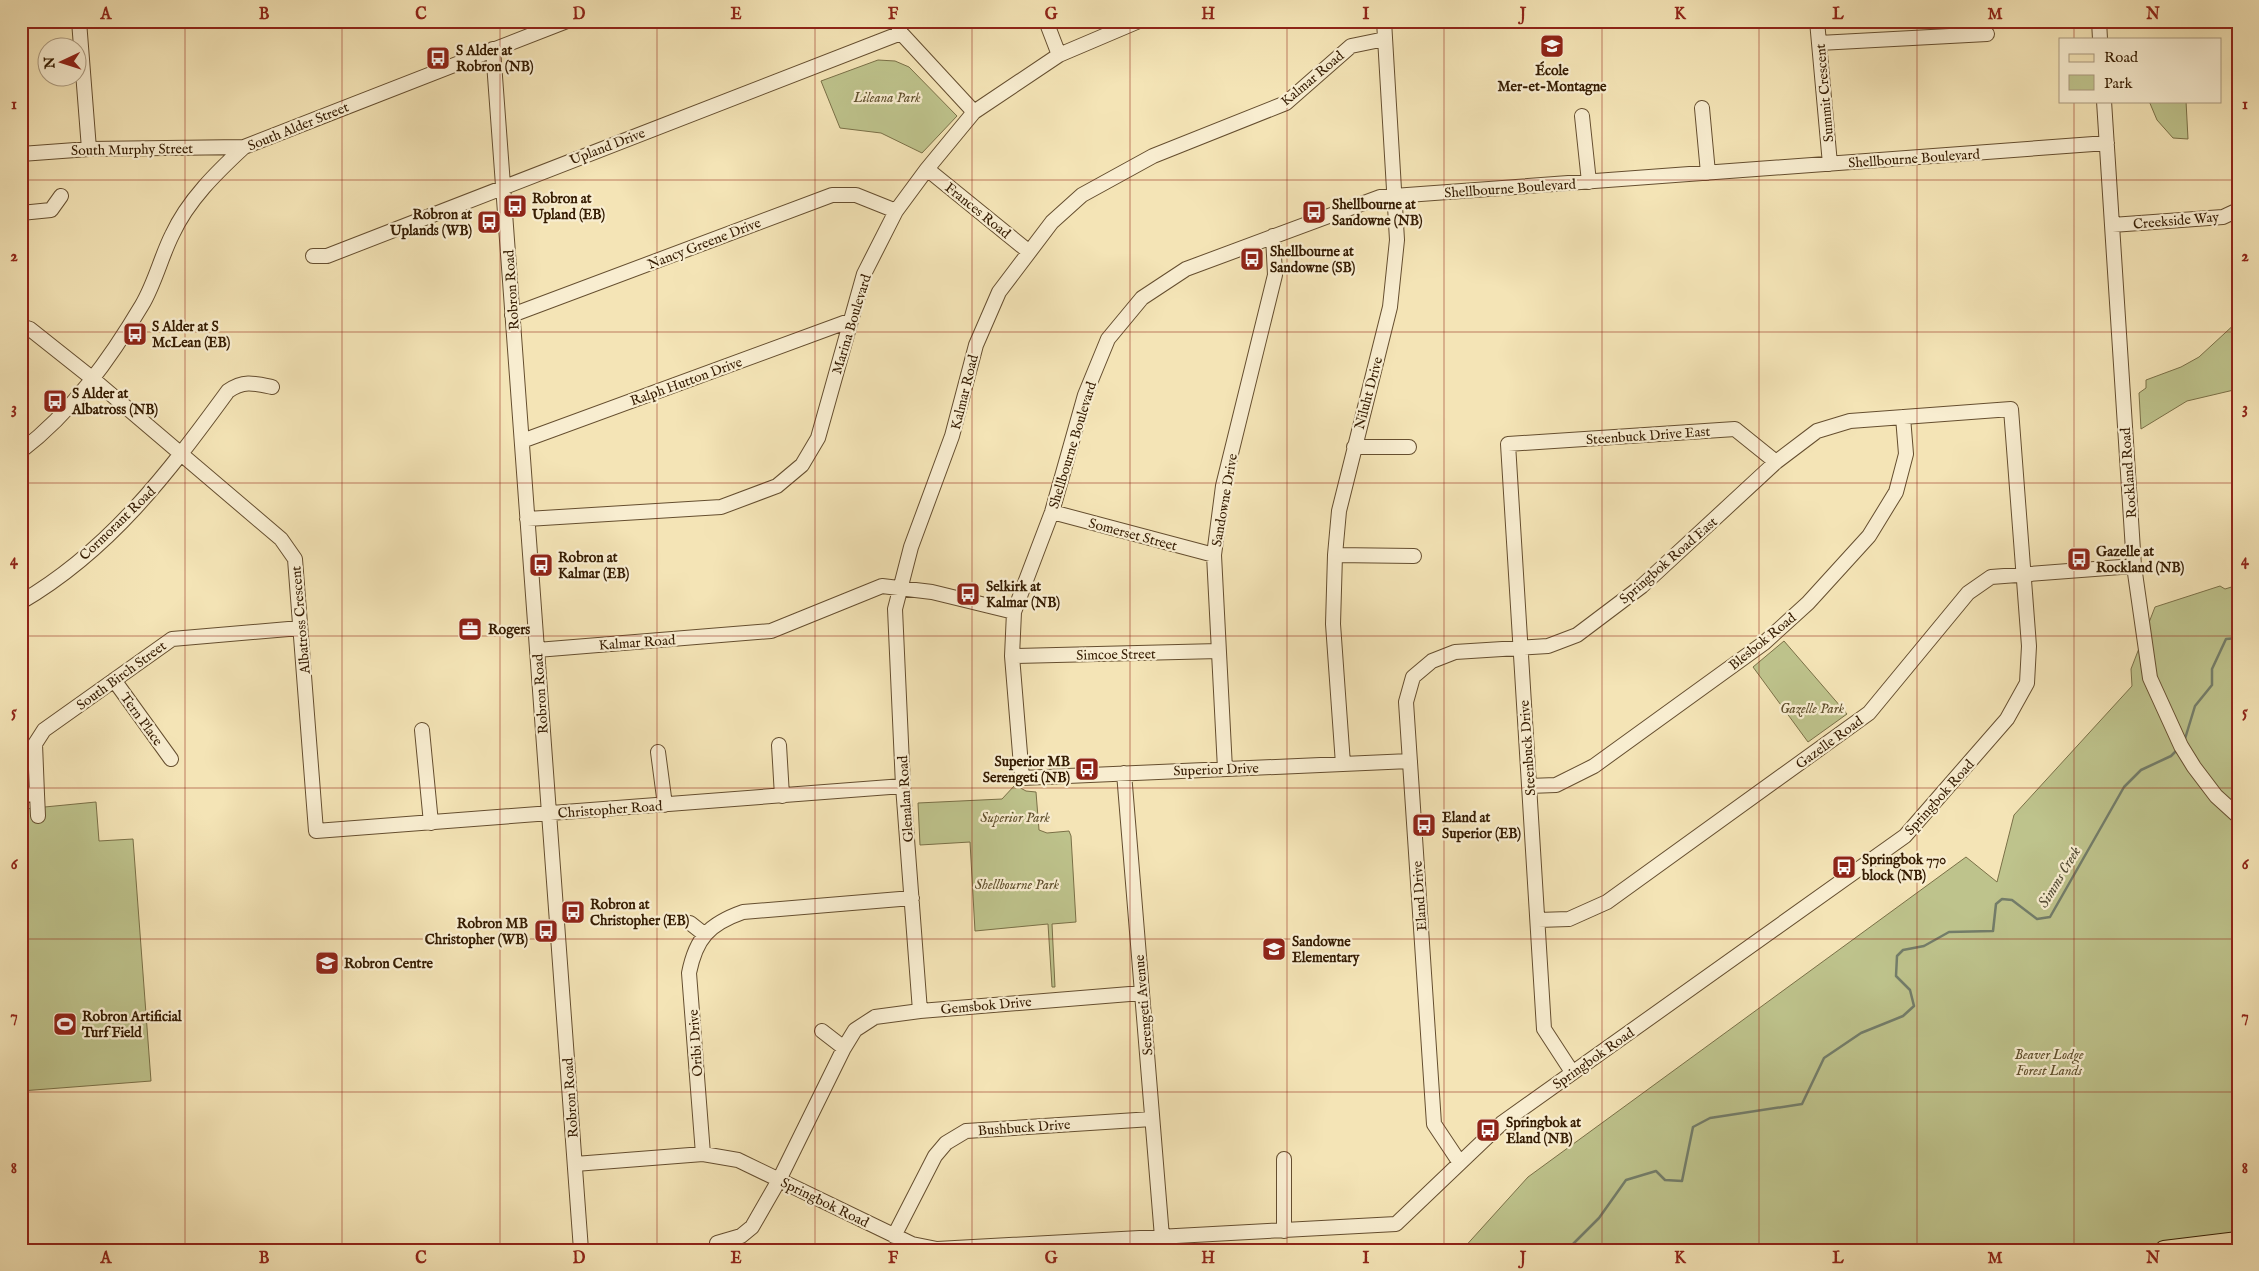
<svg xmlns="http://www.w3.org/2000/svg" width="2259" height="1271" viewBox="0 0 2259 1271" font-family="'IM FELL English',serif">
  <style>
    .green { fill: #bec38c; stroke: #7a7047 }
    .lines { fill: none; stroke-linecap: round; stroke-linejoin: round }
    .stream { stroke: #737d6a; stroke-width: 2.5 }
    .minor-casing { stroke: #654e2f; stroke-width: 16 }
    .major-casing { stroke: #351c02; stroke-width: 20 }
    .minor { stroke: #f8edd0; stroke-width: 14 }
    .major { stroke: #f4e4b6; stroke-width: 18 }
    .grid { fill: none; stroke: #8f2418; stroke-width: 1; stroke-opacity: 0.55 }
    .labels { text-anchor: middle; stroke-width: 4.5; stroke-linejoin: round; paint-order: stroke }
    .poi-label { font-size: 14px; font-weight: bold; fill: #351c02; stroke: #f8edd0; text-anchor: start }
    .street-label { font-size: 14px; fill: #351c02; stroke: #f8edd0 }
    .park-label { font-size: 14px; font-style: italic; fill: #5e4e2b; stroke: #f8edd0 }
    .water-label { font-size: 15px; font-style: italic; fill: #544d36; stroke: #f8edd0 }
    .neatline { fill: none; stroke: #8f2418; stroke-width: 2 }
    .grid-label { font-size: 16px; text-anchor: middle; font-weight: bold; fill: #8f2418 }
  </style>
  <rect width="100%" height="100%" fill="#f4e4b6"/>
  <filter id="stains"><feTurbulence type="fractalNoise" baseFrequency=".004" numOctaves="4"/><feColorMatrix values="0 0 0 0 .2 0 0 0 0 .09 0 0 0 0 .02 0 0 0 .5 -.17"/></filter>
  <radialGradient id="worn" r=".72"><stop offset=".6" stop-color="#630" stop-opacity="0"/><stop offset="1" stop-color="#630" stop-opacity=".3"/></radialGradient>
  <!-- green -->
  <path class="green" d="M878,60L895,61L909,67L957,116L922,153L881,133L840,128L821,81Z
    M2149,101H2186L2188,139L2173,138L2157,120Z
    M2238,321V389L2187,401L2141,429L2139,393L2146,388V380L2181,367L2199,357Z
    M2238,585V1250H1462L1528,1177L1966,857L1997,882L2014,815L2132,686L2131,669L2155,607L2220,586L2225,589Z
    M1784,641L1847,714L1808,742L1753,667Z
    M1015,785L1026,791L1036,792L1039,830L1047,833L1069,831L1071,836L1076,922L1052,924L1055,987H1052L1048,924L975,931L970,842L920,845L918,803L1002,799Z
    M96,802L99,841L133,839L151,1081L21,1091V851L27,850L24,809Z"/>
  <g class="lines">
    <!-- stream -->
    <path class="stream" d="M2184,742L2195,706L2212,685V669L2226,639L2238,638
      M1567,1250L1599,1218L1626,1180L1656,1171L1665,1180L1682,1181L1693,1127L1710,1118L1802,1104L1824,1058L1861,1033L1903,1016L1914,1006L1910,990L1896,976L1897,956L1903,950L1924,946L1949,932L1993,931L1996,904L2002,899L2012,900L2037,919L2050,917L2124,787L2141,770L2171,756L2177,750"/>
    <!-- minor casing -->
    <g class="minor-casing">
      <path id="minor" d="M79,21L89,149
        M896,21L901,33L974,112
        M1046,21L1059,55
        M1817,21L1830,164
        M2099,21L2100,39
        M1819,43L1987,34
        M493,49L581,1250
        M2104,101L2134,566L2150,678L2181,746L2194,767L2216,796L2238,816
        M1702,108L1708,173
        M1582,116L1589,182
        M21,154L89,149L244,147
        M927,169L1028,251
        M21,213L51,210L61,196
        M2112,225L2223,217L2238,210
        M313,256H327L901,33
        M512,315L832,195H856L896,211
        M21,326L30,329L93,379L281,539L295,559L316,831L903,786
        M522,441L849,321
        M1354,447H1409
        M21,451C72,412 110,359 142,305C155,283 161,257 172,235C188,200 217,172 244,147L567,21
        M1052,512L1214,555
        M527,519L721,507L777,486L802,465L818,438L864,274L896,211L927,169L974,112L1059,55L1139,21
        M1335,555L1414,556
        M21,602C110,550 168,473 228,391C243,380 254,383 272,387
        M537,650L771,631L882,586L932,592L1014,612
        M1012,656L1219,651
        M114,680L171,759
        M422,730L431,823
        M779,745L782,796
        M658,752L665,805
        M1410,761L1022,778L1012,656L1014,612L1052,512L1085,395L1108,339L1142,298L1186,269L1380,197L2107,143
        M1343,764L1333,624L1335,555L1339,511L1390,307L1397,240L1384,21
        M1225,769L1214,555L1223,486L1275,275L1273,236
        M1124,773L1162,1237
        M1529,786L1556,785L1594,766L1764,643L1808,603L1869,536L1896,492L1906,454L1903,417
        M37,794L38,816
        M21,795L37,794L35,744L44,730L172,639L300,628
        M1538,920L1569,919L1607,902L1869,713L1968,593L1991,577L2134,566
        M690,923L704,934
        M920,1011L903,786L895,609L911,547L952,436L976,345L999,292L1052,222L1082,195L1153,156L1286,103L1351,46L1385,39
        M822,1031L844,1048
        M1572,1072L1544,1029L1508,444L1735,429L1776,462
        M703,1154L689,973C696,938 709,924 743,912L912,898
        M1284,1159V1231
        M575,1164L703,1154L738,1160L912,1244L937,1249L1396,1224L1502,1123L1905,836L2007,719L2027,683L2029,646L2011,409L1850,421L1817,431L1776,462L1642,586L1577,635L1548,646L1455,652L1432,661L1413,677L1406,702L1434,1124L1460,1163
        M894,1236L935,1156L946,1143L966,1131L1152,1119
        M717,1243L741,1236L752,1227L779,1180L844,1048L855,1030L875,1017L920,1011L1142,993"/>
    </g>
    <!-- major casing -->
    <g class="major-casing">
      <path id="major" d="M2164,1250L2238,1241"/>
    </g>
    <!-- minor -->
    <use href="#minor" class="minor"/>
    <!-- major -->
    <use href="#major" class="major"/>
  </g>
  <!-- grid -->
  <path class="grid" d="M185,21V1250M342,21V1250M500,21V1250M657,21V1250M815,21V1250M972,21V1250M1130,21V1250M1287,21V1250M1444,21V1250M1602,21V1250M1759,21V1250M1917,21V1250M2074,21V39M2074,101V1250M21,180H2238M21,332H2238M21,483H2238M21,636H2238M21,788H2238M21,939H2238M21,1092H2238"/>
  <!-- icons -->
  <defs>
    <g id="school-square" transform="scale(1.25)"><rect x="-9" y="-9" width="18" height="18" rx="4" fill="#8f2418" stroke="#f8edd0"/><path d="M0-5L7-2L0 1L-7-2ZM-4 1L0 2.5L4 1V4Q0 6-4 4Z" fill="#fff"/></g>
    <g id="bus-square" transform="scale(1.25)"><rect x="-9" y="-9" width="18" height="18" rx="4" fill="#8f2418" stroke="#f8edd0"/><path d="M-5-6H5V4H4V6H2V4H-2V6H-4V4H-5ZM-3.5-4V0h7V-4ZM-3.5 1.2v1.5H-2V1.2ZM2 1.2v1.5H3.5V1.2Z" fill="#fff"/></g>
    <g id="office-square" transform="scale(1.25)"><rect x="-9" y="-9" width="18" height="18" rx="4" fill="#8f2418" stroke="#f8edd0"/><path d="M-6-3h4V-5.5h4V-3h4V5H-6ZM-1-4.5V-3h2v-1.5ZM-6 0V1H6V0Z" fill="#fff"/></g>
    <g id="stadium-square" transform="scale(1.25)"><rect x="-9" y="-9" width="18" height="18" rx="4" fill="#8f2418" stroke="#f8edd0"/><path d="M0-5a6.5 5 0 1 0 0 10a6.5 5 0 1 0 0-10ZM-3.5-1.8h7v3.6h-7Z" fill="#fff"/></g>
  </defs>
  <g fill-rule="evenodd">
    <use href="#school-square" x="1552" y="46"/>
    <use href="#bus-square" x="438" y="58"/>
    <use href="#bus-square" x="515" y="206"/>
    <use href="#bus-square" x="1314" y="212"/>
    <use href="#bus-square" x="489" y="222"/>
    <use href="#bus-square" x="1252" y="259"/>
    <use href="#bus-square" x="135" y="334"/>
    <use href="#bus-square" x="55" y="401"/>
    <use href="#bus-square" x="2079" y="559"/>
    <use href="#bus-square" x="541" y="565"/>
    <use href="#bus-square" x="968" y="594"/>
    <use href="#office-square" x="470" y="629"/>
    <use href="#bus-square" x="1087" y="769"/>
    <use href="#bus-square" x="1424" y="825"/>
    <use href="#bus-square" x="1844" y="867"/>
    <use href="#bus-square" x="573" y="912"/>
    <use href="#bus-square" x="546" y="931"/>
    <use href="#school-square" x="1274" y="949"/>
    <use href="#school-square" x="327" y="963"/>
    <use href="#stadium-square" x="65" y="1024"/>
    <use href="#bus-square" x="1488" y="1130"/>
  </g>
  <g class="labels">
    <!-- poi labels -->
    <g class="poi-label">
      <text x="456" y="55">S Alder at<tspan x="456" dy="16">Robron (NB)</tspan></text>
      <text x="1552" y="75" text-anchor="middle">École<tspan x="1552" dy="16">Mer-et-Montagne</tspan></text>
      <text x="532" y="203">Robron at<tspan x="532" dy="16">Upland (EB)</tspan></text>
      <text x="1332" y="209">Shellbourne at<tspan x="1332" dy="16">Sandowne (NB)</tspan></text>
      <text x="472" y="219" text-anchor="end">Robron at<tspan x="472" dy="16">Uplands (WB)</tspan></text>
      <text x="1270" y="256">Shellbourne at<tspan x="1270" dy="16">Sandowne (SB)</tspan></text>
      <text x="152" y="331">S Alder at S<tspan x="152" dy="16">McLean (EB)</tspan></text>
      <text x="72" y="398">S Alder at<tspan x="72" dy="16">Albatross (NB)</tspan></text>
      <text x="2096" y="556">Gazelle at<tspan x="2096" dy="16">Rockland (NB)</tspan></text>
      <text x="558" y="562">Robron at<tspan x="558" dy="16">Kalmar (EB)</tspan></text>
      <text x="986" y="591">Selkirk at<tspan x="986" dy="16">Kalmar (NB)</tspan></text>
      <text x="488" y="634">Rogers</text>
      <text x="1070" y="766" text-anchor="end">Superior MB<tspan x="1070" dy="16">Serengeti (NB)</tspan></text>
      <text x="1442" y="822">Eland at<tspan x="1442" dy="16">Superior (EB)</tspan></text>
      <text x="1862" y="864">Springbok 770<tspan x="1862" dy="16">block (NB)</tspan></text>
      <text x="590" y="909">Robron at<tspan x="590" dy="16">Christopher (EB)</tspan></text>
      <text x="528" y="928" text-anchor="end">Robron MB<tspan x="528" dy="16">Christopher (WB)</tspan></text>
      <text x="1292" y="946">Sandowne<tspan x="1292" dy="16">Elementary</tspan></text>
      <text x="344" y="968">Robron Centre</text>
      <text x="82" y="1021">Robron Artificial<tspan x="82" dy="16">Turf Field</tspan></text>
      <text x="1506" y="1127">Springbok at<tspan x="1506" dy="16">Eland (NB)</tspan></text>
    </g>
    <!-- street labels -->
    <g class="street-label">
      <text transform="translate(1312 78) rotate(-40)" y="5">Kalmar Road</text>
      <text transform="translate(1824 93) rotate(-95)" y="5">Summit Crescent</text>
      <text transform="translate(298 126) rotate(-22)" y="5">South Alder Street</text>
      <text transform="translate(607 146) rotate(-21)" y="5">Upland Drive</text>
      <text transform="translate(132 149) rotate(-1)" y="5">South Murphy Street</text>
      <text transform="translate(1914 158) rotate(-4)" y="5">Shellbourne Boulevard</text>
      <text transform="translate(1510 188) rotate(-4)" y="5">Shellbourne Boulevard</text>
      <text transform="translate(978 210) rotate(39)" y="5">Frances Road</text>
      <text transform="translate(2176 220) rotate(-5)" y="5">Creekside Way</text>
      <text transform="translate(704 243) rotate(-21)" y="5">Nancy Greene Drive</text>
      <text transform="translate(511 290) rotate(-94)" y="5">Robron Road</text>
      <text transform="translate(851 324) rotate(-73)" y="5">Marina Boulevard</text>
      <text transform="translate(686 381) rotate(-20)" y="5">Ralph Hutton Drive</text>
      <text transform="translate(964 392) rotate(-76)" y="5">Kalmar Road</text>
      <text transform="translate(1368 393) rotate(-75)" y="5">Niluht Drive</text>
      <text transform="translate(1648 435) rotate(-4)" y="5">Steenbuck Drive East</text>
      <text transform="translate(1072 445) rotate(-73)" y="5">Shellbourne Boulevard</text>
      <text transform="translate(2128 473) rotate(-94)" y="5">Rockland Road</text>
      <text transform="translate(1224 500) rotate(-80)" y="5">Sandowne Drive</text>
      <text transform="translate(117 523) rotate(-44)" y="5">Cormorant Road</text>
      <text transform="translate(1133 534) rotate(15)" y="5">Somerset Street</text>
      <text transform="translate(1668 560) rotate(-41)" y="5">Springbok Road East</text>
      <text transform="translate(300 620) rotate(-95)" y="5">Albatross Crescent</text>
      <text transform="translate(1762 641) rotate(-39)" y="5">Blesbok Road</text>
      <text transform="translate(637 642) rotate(-4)" y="5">Kalmar Road</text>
      <text transform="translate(1116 654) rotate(-1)" y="5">Simcoe Street</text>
      <text transform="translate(121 675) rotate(-36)" y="5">South Birch Street</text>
      <text transform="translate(540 694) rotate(-94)" y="5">Robron Road</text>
      <text transform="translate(142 719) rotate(54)" y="5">Tern Place</text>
      <text transform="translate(1829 742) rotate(-36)" y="5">Gazelle Road</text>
      <text transform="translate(1527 748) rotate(-94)" y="5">Steenbuck Drive</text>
      <text transform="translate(1216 769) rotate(-2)" y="5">Superior Drive</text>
      <text transform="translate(1939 797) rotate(-48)" y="5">Springbok Road</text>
      <text transform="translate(905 799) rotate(-94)" y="5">Glenalan Road</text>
      <text transform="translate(610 809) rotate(-4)" y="5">Christopher Road</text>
      <text transform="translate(1419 896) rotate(-94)" y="5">Eland Drive</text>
      <text transform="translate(986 1005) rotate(-5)" y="5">Gemsbok Drive</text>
      <text transform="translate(1143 1005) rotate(-95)" y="5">Serengeti Avenue</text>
      <text transform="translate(695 1043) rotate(-94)" y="5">Oribi Drive</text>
      <text transform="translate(1593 1058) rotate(-35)" y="5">Springbok Road</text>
      <text transform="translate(570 1098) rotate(-94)" y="5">Robron Road</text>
      <text transform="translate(1024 1127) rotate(-4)" y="5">Bushbuck Drive</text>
      <text transform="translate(825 1202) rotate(26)" y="5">Springbok Road</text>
    </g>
    <!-- park labels -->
    <g class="park-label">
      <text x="887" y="102">Lileana Park</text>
      <text x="1812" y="713">Gazelle Park</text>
      <text x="1015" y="822">Superior Park</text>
      <text x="1017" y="889">Shellbourne Park</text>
      <text x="2049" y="1059">Beaver Lodge<tspan x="2049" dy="16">Forest Lands</tspan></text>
    </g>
    <!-- water labels -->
    <g class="water-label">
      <text transform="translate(2059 877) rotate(-59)" y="5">Simms Creek</text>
    </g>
  </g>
  <!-- margin -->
  <rect width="2259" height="1271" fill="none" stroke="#f4e4b6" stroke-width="55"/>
  <!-- legend -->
  <rect x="2059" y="38" width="162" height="65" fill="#f8edd0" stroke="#aa997e"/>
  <rect x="2069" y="54" width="25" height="8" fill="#f4e4b6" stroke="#aa997e"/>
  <text x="2104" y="62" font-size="15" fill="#351c02">Road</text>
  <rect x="2069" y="75" width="25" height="15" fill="#bec38c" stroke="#aa997e"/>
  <text x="2104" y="88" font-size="15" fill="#351c02">Park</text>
  <!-- north arrow -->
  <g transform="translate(62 62) rotate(266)"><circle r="24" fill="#f8edd0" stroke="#aa997e"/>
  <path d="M0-4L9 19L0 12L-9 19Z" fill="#8f2418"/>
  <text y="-8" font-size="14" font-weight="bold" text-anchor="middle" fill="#351c02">N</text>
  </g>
  <rect x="28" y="28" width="2204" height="1216" class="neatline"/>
  <g class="grid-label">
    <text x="106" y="19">A</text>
    <text x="264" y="19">B</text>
    <text x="421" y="19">C</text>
    <text x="579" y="19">D</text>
    <text x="736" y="19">E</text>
    <text x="893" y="19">F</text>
    <text x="1051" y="19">G</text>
    <text x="1208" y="19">H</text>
    <text x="1366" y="19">I</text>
    <text x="1523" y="19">J</text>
    <text x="1680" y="19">K</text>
    <text x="1838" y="19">L</text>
    <text x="1995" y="19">M</text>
    <text x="2153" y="19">N</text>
    <text x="14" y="109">1</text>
    <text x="2245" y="109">1</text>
    <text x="14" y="261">2</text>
    <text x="2245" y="261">2</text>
    <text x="14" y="413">3</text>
    <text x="2245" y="413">3</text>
    <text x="14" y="565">4</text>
    <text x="2245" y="565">4</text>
    <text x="14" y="717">5</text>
    <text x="2245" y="717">5</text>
    <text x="14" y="869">6</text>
    <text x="2245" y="869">6</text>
    <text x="14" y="1021">7</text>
    <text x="2245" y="1021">7</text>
    <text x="14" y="1173">8</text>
    <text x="2245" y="1173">8</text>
    <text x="106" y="1263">A</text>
    <text x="264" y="1263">B</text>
    <text x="421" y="1263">C</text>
    <text x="579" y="1263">D</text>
    <text x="736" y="1263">E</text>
    <text x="893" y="1263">F</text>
    <text x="1051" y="1263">G</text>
    <text x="1208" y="1263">H</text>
    <text x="1366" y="1263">I</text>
    <text x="1523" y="1263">J</text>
    <text x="1680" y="1263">K</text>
    <text x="1838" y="1263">L</text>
    <text x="1995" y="1263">M</text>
    <text x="2153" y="1263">N</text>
  </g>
  <rect width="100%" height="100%" filter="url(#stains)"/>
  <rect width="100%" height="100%" fill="url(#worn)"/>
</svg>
